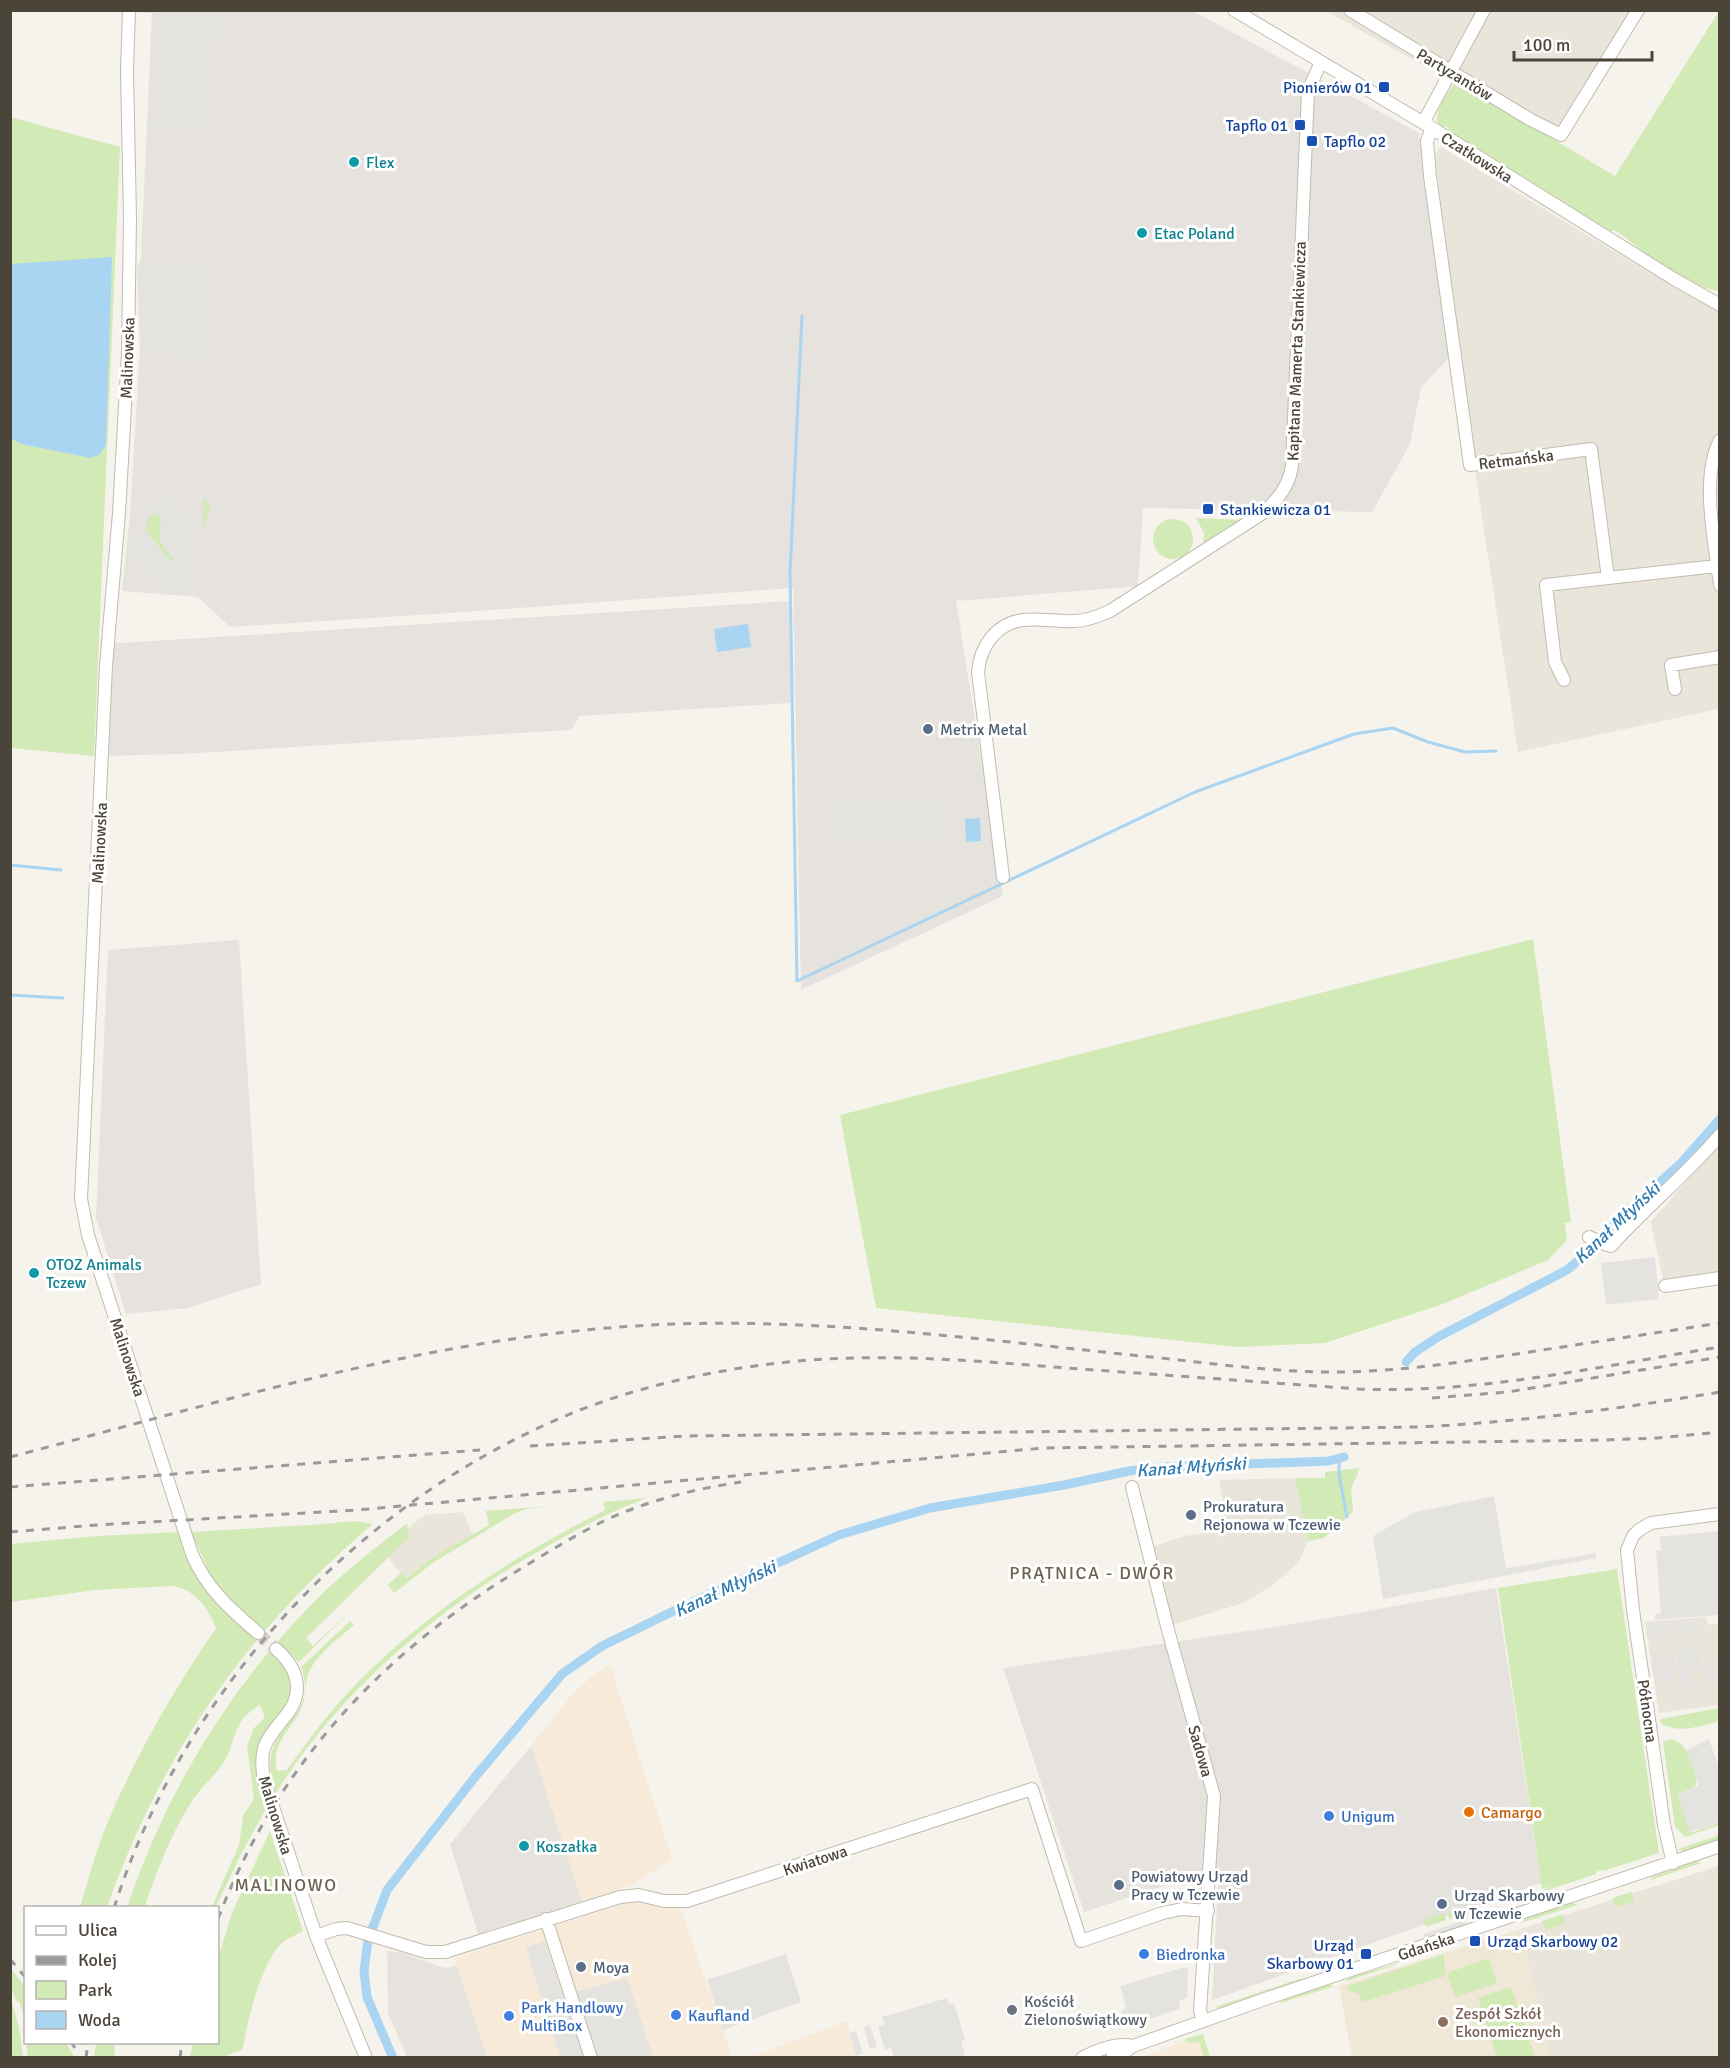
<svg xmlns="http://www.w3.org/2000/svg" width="1730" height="2068" viewBox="0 0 1730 2068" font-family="Signika,sans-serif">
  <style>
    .residential { fill: #eae5da }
    .commercial { fill: #f7ead8 }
    .industrial { fill: #e6e2dd }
    .education { fill: #efe8d6 }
    .green { fill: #d2eab5 }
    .parking { fill: #e5e3e0; fill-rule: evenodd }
    .water { fill: #a9d4f2 }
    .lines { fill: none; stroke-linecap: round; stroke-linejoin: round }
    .stream { stroke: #a9d4f2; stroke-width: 3 }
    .canal { stroke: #a9d4f2; stroke-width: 9 }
    .minor-tunnel { stroke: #d4d0c8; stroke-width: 12; stroke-dasharray: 12 6; stroke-linecap: butt }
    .minor-casing { stroke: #c2bbae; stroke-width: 14 }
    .minor { stroke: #fff; stroke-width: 12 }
    .rail { stroke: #9a9a9a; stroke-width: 3; stroke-dasharray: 8 8; stroke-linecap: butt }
    .transit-dot { fill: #1a4fb4; stroke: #fff; stroke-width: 2 }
    .culture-dot { fill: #0f9aa8; stroke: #fff; stroke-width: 2 }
    .service-dot { fill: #5c6f8a; stroke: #fff; stroke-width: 2 }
    .food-dot { fill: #e8710a; stroke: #fff; stroke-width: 2 }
    .shop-dot { fill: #3f7fe0; stroke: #fff; stroke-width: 2 }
    .worship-dot { fill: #6b7280; stroke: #fff; stroke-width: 2 }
    .education-dot { fill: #8d6e63; stroke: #fff; stroke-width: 2 }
    .labels { text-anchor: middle; stroke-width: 6; stroke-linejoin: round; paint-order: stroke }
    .street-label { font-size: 16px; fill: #4b4439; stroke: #fff }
    .transit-label { font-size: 16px; fill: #164399; stroke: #fff; text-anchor: end }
    .culture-label { font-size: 16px; fill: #0d838f; stroke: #fff; text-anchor: start }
    .service-label { font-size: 16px; fill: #4e5e75; stroke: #fff; text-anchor: start }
    .food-label { font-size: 16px; fill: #c56008; stroke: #fff; text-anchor: start }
    .shop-label { font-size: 16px; fill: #366cbe; stroke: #fff; text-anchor: start }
    .worship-label { font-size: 16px; fill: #5b616d; stroke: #fff; text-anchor: start }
    .education-label { font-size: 16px; fill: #785e54; stroke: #fff; text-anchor: start }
    .water-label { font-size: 18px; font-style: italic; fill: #2e7ab2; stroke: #fff }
    .neighbourhood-label { font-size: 18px; letter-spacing: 1.5px; fill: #6e6250; stroke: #fff }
  </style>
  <rect width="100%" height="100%" fill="#f6f3ec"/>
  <!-- residential -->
  <path class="residential" d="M1326,11H1631L1555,134L1497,107Z
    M1441,147L1667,283L1719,311V709L1518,752L1473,458L1435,154Z
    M1719,1144V1274L1664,1284L1651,1222Z
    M1295,1478L1308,1541L1299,1562L1273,1585L1243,1603L1172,1625L1152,1547L1185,1536L1228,1529L1219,1480Z
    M463,1512L473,1535L430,1559L406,1579L387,1557L409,1537L408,1528L425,1515Z
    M1706,1617L1708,1625L1719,1623V1705L1659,1713L1645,1622Z
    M1719,1866V2057H1550L1520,1929Z"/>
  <!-- commercial -->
  <path class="commercial" d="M610,1665L672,1859L630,1886L582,1901L531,1746L571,1696L592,1676Z
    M629,1902L679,1904L732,2057H487L455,1958Z
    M847,2021L855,2057L747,2058Z
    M1203,2034L1210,2057L1139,2058Z"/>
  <!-- industrial -->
  <path class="industrial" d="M77,11H1193L1419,133L1449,358L1421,387L1410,444L1372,512L1143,508L1138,586L956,601L1003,896L801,990L793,588L449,613L230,627L198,597L122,591L130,515L140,348L137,267L141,259L152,13Z
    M790,601L791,703L579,716L573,728L568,730L182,754L102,756L108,642L121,643Z
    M239,940L261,1284L188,1308L126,1314L96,1218L108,950Z
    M1496,1588L1541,1883L1212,2000L1219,1868L1084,1912L1003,1668L1306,1622Z
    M531,1746L582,1901L478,1934L450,1844Z
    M387,1951L402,1953L445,1968L457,1965L487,2057H407L388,2013Z"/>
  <!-- education -->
  <path class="education" d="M1520,1929L1550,2057H1352L1339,1986Z"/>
  <!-- green -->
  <path class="green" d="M1719,11V291C1681,284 1648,255 1618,232L1613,230L1609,233L1449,131L1448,127L1438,125C1434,110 1446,96 1454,84L1457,82L1615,176Z
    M10,117L120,147L94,756L11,748Z
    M204,497L210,507L204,528H202Z
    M156,513L161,518L160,542L174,559L172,562L145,531L148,517Z
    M1196,518L1241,520L1203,546L1204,533Z
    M1153 539a20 20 0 1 1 40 0a20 20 0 1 1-40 0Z
    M1533,939L1571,1222L1565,1223L1567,1240L1548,1260L1443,1304L1325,1343L1237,1347L876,1308L840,1115Z
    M1360,1468L1351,1489L1353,1512L1324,1538L1308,1541L1295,1478H1325V1472Z
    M647,1498C604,1514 565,1536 525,1559C425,1619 338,1694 276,1793C273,1782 268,1768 271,1756C277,1720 318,1714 301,1667L350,1621L354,1625C339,1638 321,1651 311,1668C304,1678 307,1692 303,1704C294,1730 270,1740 277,1771L287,1770C305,1745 323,1720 343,1698C416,1618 509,1559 605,1510L603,1502Z
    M549,1506L526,1509L512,1515L434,1562L394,1593L388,1585L401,1573L407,1578L430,1559L489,1525L486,1511Z
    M355,1521L373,1524C247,1630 162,1753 107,1907H80C88,1881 95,1854 105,1829C134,1758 173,1691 216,1628C208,1608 195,1589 172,1586L95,1590L11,1602V1544L97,1536L179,1532C185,1548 191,1565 199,1580C213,1604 234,1620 254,1637L233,1604L210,1574L191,1532L310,1525Z
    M407,1523L409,1537L306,1638L313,1646L360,1602L300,1661L298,1662L290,1652L279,1645L278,1658L289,1673L292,1687L289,1700L258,1777L267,1807L240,1856L216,1907H212L239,1845L243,1816L254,1799L247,1746L254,1728L265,1718L260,1705C231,1722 238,1738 224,1762C216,1775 203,1785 194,1798C173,1829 156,1872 145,1907L127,1908C166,1790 234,1680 323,1593C349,1568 379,1545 407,1523Z
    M1617,1569L1659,1853L1603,1871L1602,1870L1596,1872V1874L1530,1896V1894L1555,1886L1542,1889L1498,1588Z
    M1719,1708V1721C1702,1726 1676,1735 1660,1722L1661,1719Z
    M1672,1739C1690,1745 1692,1765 1697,1781L1695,1787L1678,1794L1690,1833L1719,1823V1825L1685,1837L1675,1826L1663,1742Z
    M270,1831L303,1931C296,1935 288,1938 282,1943C261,1963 247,2021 243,2049L223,2057H190L193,2043L218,2042V1959L232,1913Z
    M1719,1835V1840C1707,1845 1691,1856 1678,1849Z
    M1696,1861L1701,1863L1651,1880L1652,1877Z
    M1631,1892L1634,1901L1615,1907L1613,1898Z
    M1573,1903L1578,1905L1521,1923L1525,1918Z
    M1468,1906L1470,1914L1449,1919L1448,1913Z
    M1444,1913L1446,1920L1426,1927L1424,1920Z
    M1563,1914L1565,1924L1546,1930L1542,1921Z
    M1444,1954L1445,1976L1363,2002L1358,1993L1350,1992L1347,1986Z
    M1489,1958L1497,1983L1455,1997L1447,1973Z
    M1396,1964V1965L1345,1982L1350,1977Z
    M10,1968L25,1986V2019L20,2003L16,2000L11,1988Z
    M1302,1978L1299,1982L1221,2008L1215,2007Z
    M1327,1984L1335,1986L1278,2004L1284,1999Z
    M1511,1987L1535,2057H1497L1478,1998Z
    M11,1999L19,2027L23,2057H11Z
    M1203,2034L1210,2057H1204L1199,2041L1190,2044L1188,2041H1185V2039Z
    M26,2043H66L74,2057H28Z
    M96,2043H114L115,2057H94Z"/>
  <!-- parking -->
  <path class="parking" d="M155,10L221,11L216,132L157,130L156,146L148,145Z
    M1351,117L1405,150L1397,162L1413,172L1409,179L1386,166L1390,159L1372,148L1368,153L1345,140L1352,128L1347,124Z
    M1299,141L1297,206L1294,196L1296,146Z
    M148,256L166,257V264L200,265V259H210L205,359L143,356Z
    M1296,256L1292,318L1289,313L1292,262Z
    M1319,277H1325L1323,307H1317Z
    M1359,300L1388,302V307L1359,305Z
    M1399,302L1429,304V309L1399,307Z
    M155,493L179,494V502L200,529L197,593L174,592L162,589L134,562L132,553L135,517L139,507L154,500ZM156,513L161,518L160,542L174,559L172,562L145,531L148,517Z
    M959,726L967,727L966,758H959Z
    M827,797L948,798L949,840L827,844Z
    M1655,1257L1659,1299L1606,1305L1601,1263Z
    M1494,1496L1506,1568L1596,1553V1558L1383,1599L1373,1536L1415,1512Z
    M1719,1531V1615L1655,1620V1614L1661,1613L1656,1551L1661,1550L1660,1537Z
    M1694,1619L1695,1632L1673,1635L1672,1620Z
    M1669,1621L1670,1638L1650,1640L1648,1623Z
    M1698,1646L1701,1667L1688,1668L1691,1688L1682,1690L1677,1649Z
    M1673,1651L1675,1680L1655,1682L1651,1654Z
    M1704,1662H1714L1717,1684L1707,1686Z
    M1709,1739L1719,1768V1823L1689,1832L1678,1794L1699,1786L1687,1750Z
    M1465,1920L1467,1927L1425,1941L1423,1934Z
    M545,1941L583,2057H560L526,1948Z
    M786,1954L801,2002L723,2030L707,1980Z
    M1185,1967L1188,1969L1187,1998L1180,2000L1179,2009L1119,2029L1116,2020L1126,2007L1120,1986Z
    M627,1978L653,2057H597L575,1992Z
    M947,1998L949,2004L954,2003L965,2039L961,2041L965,2055L958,2058L894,2057L891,2048L885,2050L878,2027L885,2025L882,2017Z
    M870,2025L877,2047L870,2049L864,2027Z
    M856,2031L863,2054L856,2056L849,2033Z"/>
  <!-- water -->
  <path class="water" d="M112,257L106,445L100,454L91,458L21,444L11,438V264Z
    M748,624L751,647L717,652L714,629Z
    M980,818L981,841L966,842L965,819Z"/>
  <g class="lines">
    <!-- stream -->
    <path class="stream" d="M802,316L790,573L797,981L1195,792L1354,734L1393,728L1428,742L1465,752L1496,751
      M10,865L61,870
      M10,995L63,998
      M1339,1459V1475L1347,1517"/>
    <!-- canal -->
    <path class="canal" d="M1406,1362L1415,1352L1438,1337L1567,1270L1594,1247L1622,1216L1682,1162L1720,1119
      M393,2058L367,1997L364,1971L368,1940L387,1890L475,1777L562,1674L602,1646L688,1604L839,1535L930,1508L1064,1485L1129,1471L1166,1467L1329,1461L1344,1457"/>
    <!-- minor-tunnel -->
    <path class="minor-tunnel" d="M258,1633L276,1649"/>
    <!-- minor casing -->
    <g class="minor-casing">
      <path id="minor" d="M129,10L127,71L130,218L128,353L119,513L106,666L81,1199L88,1235L192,1554C206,1588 230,1609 258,1633
        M1234,10L1432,128L1674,279L1720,305
        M1350,10L1531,120L1561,135L1638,10
        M1423,123L1484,10
        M1432,128L1427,141L1430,176L1470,465L1591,449L1608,578L1717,566
        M1720,440C1700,477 1715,544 1720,585
        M1564,680L1555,662L1546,585L1608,578
        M1675,689L1671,665L1720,657
        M1003,877L978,672C980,647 996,623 1023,620C1040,618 1057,622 1074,621C1086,621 1099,616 1110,611L1263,513C1278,500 1290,485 1292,465L1308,91L1321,62
        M1589,1237L1607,1245
        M1611,1246C1645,1208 1686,1175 1720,1135
        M1665,1286L1720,1278
        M1132,1487L1168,1630L1214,1796L1200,2011L1203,2021
        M276,1649C294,1664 305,1687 290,1710C282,1722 269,1733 264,1748C261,1759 262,1769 264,1780L316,1936L366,2058
        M1673,1863L1664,1825L1648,1712L1633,1610L1627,1550L1633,1536L1639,1530L1651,1523L1720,1514
        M546,1919L591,2058
        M316,1936L336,1929L347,1928L426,1952H445L620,1897L639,1895L664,1901H687L1032,1789L1081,1941L1163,1913L1182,1909L1208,1911
        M1082,2058C1097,2050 1116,2042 1133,2046
        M1112,2058L1123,2053L1133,2046L1268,1998L1720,1846"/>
    </g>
    <!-- minor -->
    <use href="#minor" class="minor"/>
    <!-- rail -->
    <path class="rail" d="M1432,1398L1508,1392L1720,1357
      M530,1446L686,1436L1418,1427C1519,1422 1619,1409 1720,1392
      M10,1457C229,1400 446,1332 674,1324C830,1319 986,1340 1141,1356C1202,1362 1263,1371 1323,1372C1393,1373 1461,1362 1530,1352C1593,1342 1656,1333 1720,1323
      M10,1487L480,1450
      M10,1532L97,1525L357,1510L1043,1448L1604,1440L1657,1438L1720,1432
      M114,1908C185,1685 363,1496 580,1410C650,1383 724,1368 798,1361C888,1353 978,1361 1067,1368C1164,1375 1261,1382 1358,1389C1480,1394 1600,1366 1720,1347
      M218,1919C277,1763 386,1649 527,1565C553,1549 579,1533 606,1520C649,1500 695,1489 741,1482
      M10,1959L26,1978
      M71,2042L75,2048
      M86,2058L88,2042
      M180,2058L182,2042"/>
  </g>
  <!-- markers -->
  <g class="transit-dot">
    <rect x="1378" y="81" width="12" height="12" rx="3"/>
    <rect x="1294" y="119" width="12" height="12" rx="3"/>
    <rect x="1306" y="135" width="12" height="12" rx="3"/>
    <rect x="1202" y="503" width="12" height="12" rx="3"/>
    <rect x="1469" y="1935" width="12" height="12" rx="3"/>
    <rect x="1360" y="1948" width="12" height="12" rx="3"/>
  </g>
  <g class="culture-dot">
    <circle cx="354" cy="162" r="6"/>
    <circle cx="1142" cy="233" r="6"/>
    <circle cx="34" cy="1273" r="6"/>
    <circle cx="524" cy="1846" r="6"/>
  </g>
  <g class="service-dot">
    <circle cx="928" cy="729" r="6"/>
    <circle cx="1191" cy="1515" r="6"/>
    <circle cx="1119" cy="1885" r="6"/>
    <circle cx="1442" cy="1904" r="6"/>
    <circle cx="581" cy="1967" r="6"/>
  </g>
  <circle class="food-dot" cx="1469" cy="1812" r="6"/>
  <g class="shop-dot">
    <circle cx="1329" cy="1816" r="6"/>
    <circle cx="1144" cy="1954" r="6"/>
    <circle cx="676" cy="2015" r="6"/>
    <circle cx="509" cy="2016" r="6"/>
  </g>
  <circle class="worship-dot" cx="1012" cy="2010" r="6"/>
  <circle class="education-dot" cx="1443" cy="2022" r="6"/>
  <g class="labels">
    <!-- street labels -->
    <g class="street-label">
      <text transform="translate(1455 74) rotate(31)" y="6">Partyzantów</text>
      <text transform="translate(1477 157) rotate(32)" y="6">Czatkowska</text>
      <text transform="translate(1296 351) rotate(-88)" y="6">Kapitana Mamerta Stankiewicza</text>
      <text transform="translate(127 358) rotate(-88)" y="6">Malinowska</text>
      <text transform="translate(1516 459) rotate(-7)" y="6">Retmańska</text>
      <text transform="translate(99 843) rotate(-87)" y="6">Malinowska</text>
      <text transform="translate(128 1357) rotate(72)" y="6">Malinowska</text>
      <text transform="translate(1648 1711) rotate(82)" y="6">Północna</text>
      <text transform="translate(1201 1751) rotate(74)" y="6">Sadowa</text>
      <text transform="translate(276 1815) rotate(73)" y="6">Malinowska</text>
      <text transform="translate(815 1860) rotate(-18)" y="6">Kwiatowa</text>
      <text transform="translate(1426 1946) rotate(-18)" y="6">Gdańska</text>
    </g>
    <!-- transit labels -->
    <g class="transit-label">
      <text x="1372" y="93">Pionierów 01</text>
      <text x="1288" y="131">Tapflo 01</text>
      <text x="1324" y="147" text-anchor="start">Tapflo 02</text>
      <text x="1220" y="515" text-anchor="start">Stankiewicza 01</text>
      <text x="1487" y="1947" text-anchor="start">Urząd Skarbowy 02</text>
      <text x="1354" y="1951">Urząd<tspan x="1354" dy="18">Skarbowy 01</tspan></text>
    </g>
    <!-- culture labels -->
    <g class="culture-label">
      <text x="366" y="168">Flex</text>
      <text x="1154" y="239">Etac Poland</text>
      <text x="46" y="1270">OTOZ Animals<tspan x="46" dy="18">Tczew</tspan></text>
      <text x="536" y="1852">Koszałka</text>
    </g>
    <!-- service labels -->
    <g class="service-label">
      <text x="940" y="735">Metrix Metal</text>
      <text x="1203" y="1512">Prokuratura<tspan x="1203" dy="18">Rejonowa w Tczewie</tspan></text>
      <text x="1131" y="1882">Powiatowy Urząd<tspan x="1131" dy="18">Pracy w Tczewie</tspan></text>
      <text x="1454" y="1901">Urząd Skarbowy<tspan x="1454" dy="18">w Tczewie</tspan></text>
      <text x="593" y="1973">Moya</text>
    </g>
    <!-- food labels -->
    <g class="food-label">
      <text x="1481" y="1818">Camargo</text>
    </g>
    <!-- shop labels -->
    <g class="shop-label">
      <text x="1341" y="1822">Unigum</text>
      <text x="1156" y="1960">Biedronka</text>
      <text x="521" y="2013">Park Handlowy<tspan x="521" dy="18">MultiBox</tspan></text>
      <text x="688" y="2021">Kaufland</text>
    </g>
    <!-- worship labels -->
    <g class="worship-label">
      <text x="1024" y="2007">Kościół<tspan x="1024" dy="18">Zielonoświątkowy</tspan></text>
    </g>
    <!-- education labels -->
    <g class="education-label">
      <text x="1455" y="2019">Zespół Szkół<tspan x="1455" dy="18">Ekonomicznych</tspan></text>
    </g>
    <!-- water labels -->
    <g class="water-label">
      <text transform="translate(1617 1223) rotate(-43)" y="6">Kanał Młyński</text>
      <text transform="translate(1191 1467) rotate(-4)" y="6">Kanał Młyński</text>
      <text transform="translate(725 1589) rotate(-25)" y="6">Kanał Młyński</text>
    </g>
    <!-- neighbourhood labels -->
    <g class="neighbourhood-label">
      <text x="1092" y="1579">PRĄTNICA - DWÓR</text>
      <text x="286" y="1891">MALINOWO</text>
    </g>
  </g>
  <!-- border -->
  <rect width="1730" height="2068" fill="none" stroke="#4b4439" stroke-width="24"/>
  <!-- legend -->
  <rect x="24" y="1906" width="195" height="138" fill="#ffffff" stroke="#b7b4b0" stroke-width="1.5"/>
  <rect x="36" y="1926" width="30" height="9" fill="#ffffff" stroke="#b7b4b0" stroke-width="1.5"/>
  <text x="78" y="1936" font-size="18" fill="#4b4439">Ulica</text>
  <rect x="36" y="1956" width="30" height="9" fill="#9a9a9a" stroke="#b7b4b0" stroke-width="1.5"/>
  <text x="78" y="1966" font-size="18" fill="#4b4439">Kolej</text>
  <rect x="36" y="1981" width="30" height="18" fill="#d2eab5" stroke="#b7b4b0" stroke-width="1.5"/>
  <text x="78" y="1996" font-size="18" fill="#4b4439">Park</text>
  <rect x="36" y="2011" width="30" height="18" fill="#a9d4f2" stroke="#b7b4b0" stroke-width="1.5"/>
  <text x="78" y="2026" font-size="18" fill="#4b4439">Woda</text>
  <!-- scale -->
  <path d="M1514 51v9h138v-9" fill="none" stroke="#4b4439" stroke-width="3"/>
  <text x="1523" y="51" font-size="18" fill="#4b4439" stroke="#ffffff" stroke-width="4.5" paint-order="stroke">100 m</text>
</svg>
